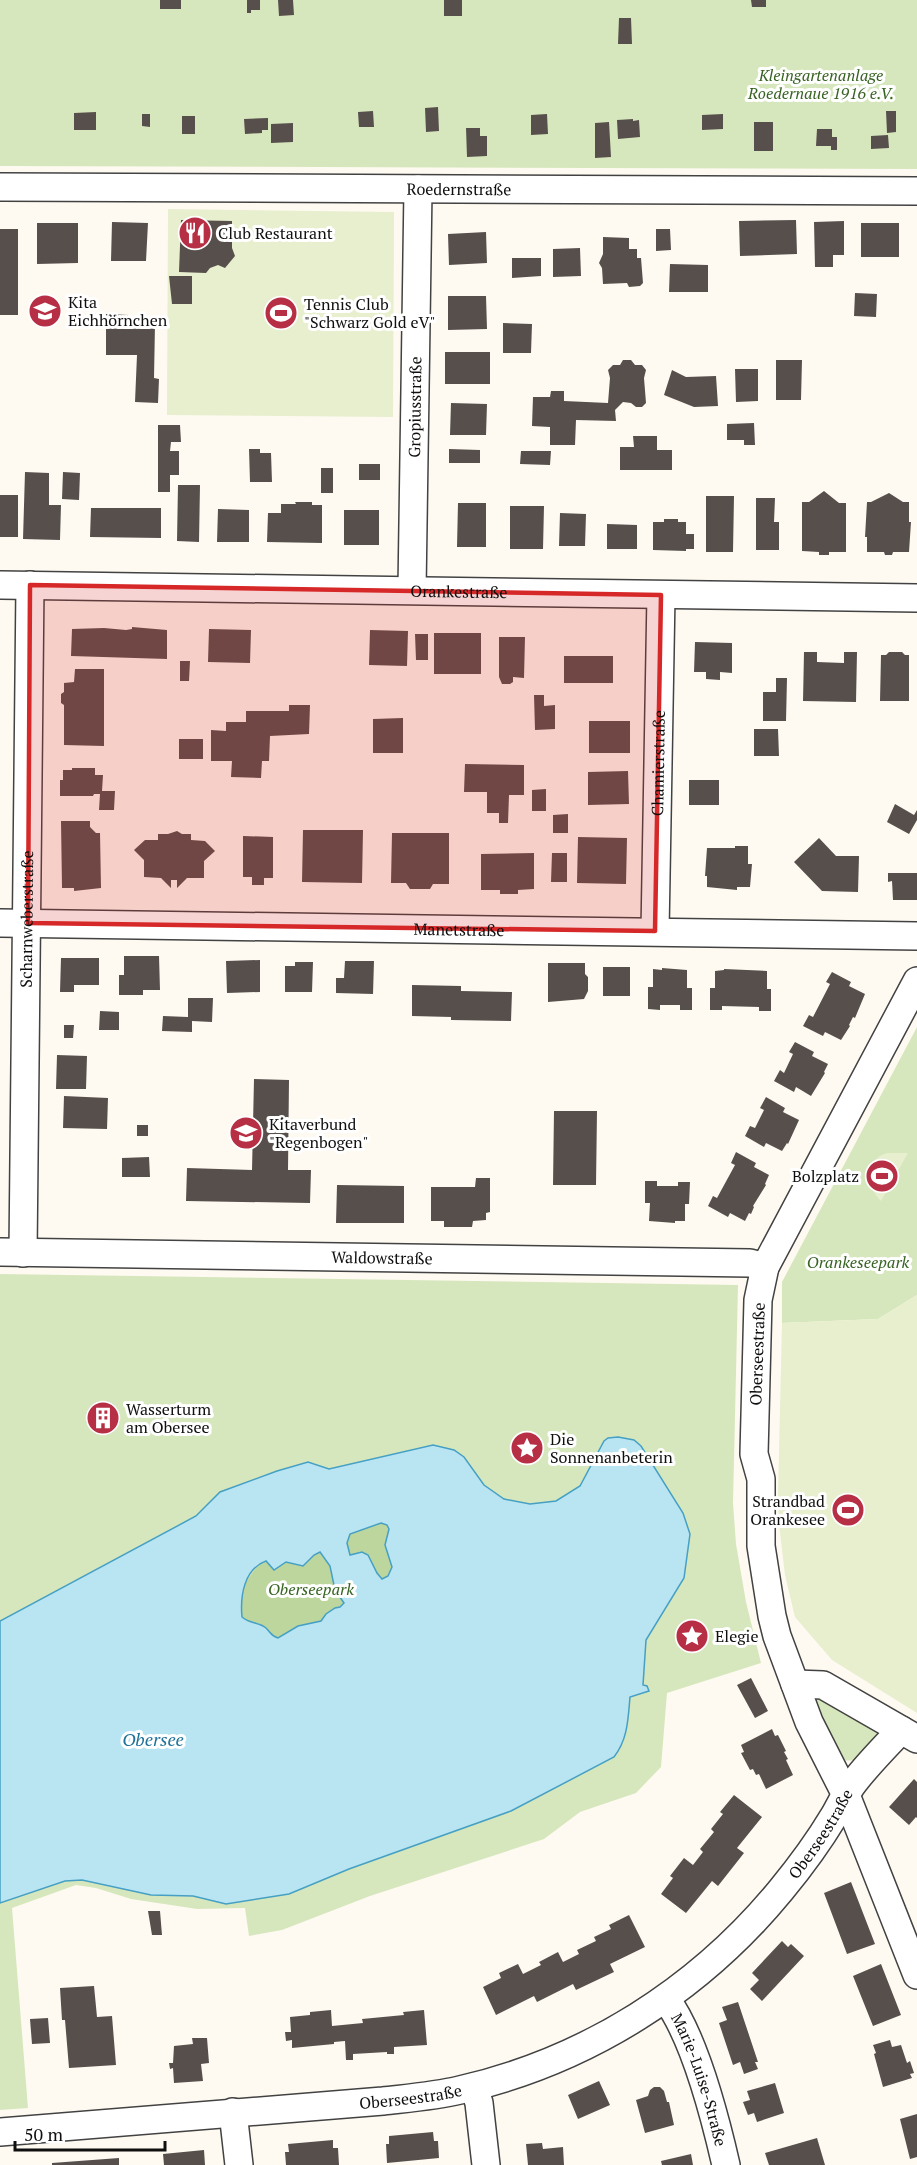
<svg xmlns="http://www.w3.org/2000/svg" width="917" height="2165" viewBox="0 0 917 2165" font-family="'PT Serif',serif">
  <style>
    .green { fill: #d7e7bd }
    .forest { fill: #bdd69d }
    .pitch { fill: #e7efce }
    .water { fill: #b9e4f2; stroke: #45a0c4; stroke-width: 1.5; fill-rule: evenodd }
    .building { fill: #574f4c }
    .lines { fill: none; stroke-linecap: round; stroke-linejoin: round }
    .minor-casing { stroke: #424242; stroke-width: 30 }
    .minor { stroke: #fff; stroke-width: 27 }
    .marked { fill: #d62828; fill-opacity: 0.2; stroke: #d62828; stroke-width: 4.5; stroke-linejoin: round }
    .labels { text-anchor: middle; stroke-width: 6; stroke-linejoin: round; paint-order: stroke }
    .park-label { font-size: 16px; font-style: italic; fill: #376323; stroke: #fff }
    .street-label { font-size: 16px; fill: #0f0f0f; stroke: #fff }
    .poi-label { font-size: 16px; fill: #0f0f0f; stroke: #fff; text-anchor: start }
    .water-label { font-size: 18px; font-style: italic; fill: #207299; stroke: #fff }
  </style>
  <rect width="100%" height="100%" fill="#fefaf1"/>
  <!-- green -->
  <path class="green" d="M0,0H917V169L0,166Z
    M917,1027V1295L878,1319L782,1323V1282Z
    M0,1274L738,1285L733,1503L736,1544L746,1602L761,1663L667,1693L661,1767L636,1793L580,1812L544,1839L370,1896L282,1930L249,1936L245,1908L197,1909L131,1899L96,1888L76,1885L12,1908L28,2108L0,2110Z
    M822,1697L877,1730L878,1737C869,1747 859,1764 844,1760L818,1714L815,1701Z"/>
  <!-- forest -->
  <path class="forest" d="M381,1523L387,1525L389,1529L385,1545L392,1567L388,1576L382,1579C373,1569 374,1560 361,1552L350,1555L347,1543L350,1534Z
    M319,1552L330,1566L335,1590L344,1603L340,1607L334,1608L321,1621L298,1626L278,1638C271,1636 271,1632 266,1628C259,1623 250,1623 242,1617C241,1595 240,1589 253,1572C258,1566 259,1563 268,1561L274,1570L286,1562C305,1568 305,1559 319,1552Z"/>
  <!-- pitch -->
  <path class="pitch" d="M168,209L394,212L393,417L167,415Z
    M887,1153H908L881,1201C866,1187 864,1159 887,1153Z
    M917,1295V1713L832,1660L795,1617L785,1575L779,1524L778,1496L782,1323L878,1319Z"/>
  <!-- water -->
  <path class="water" d="M618,1437L634,1440L641,1446L683,1513L690,1534L684,1578L646,1640L643,1685L647,1686L649,1691L630,1697C628,1719 628,1739 614,1757L511,1811L349,1869L289,1894L226,1904L193,1896L151,1895L82,1880L65,1881L0,1903V1621L196,1516L220,1492L277,1471L308,1462L329,1469L433,1445L454,1450L464,1457L484,1485L504,1499L530,1504L556,1501L580,1486L604,1441L608,1438ZM381,1523L387,1525L389,1529L385,1545L392,1567L388,1576L382,1579L377,1573L368,1555L362,1552L350,1555L347,1543L350,1534ZM320,1552L330,1566L335,1590L344,1603L340,1607L335,1608L326,1614L321,1621L298,1626L278,1638C271,1636 271,1633 266,1628C259,1622 250,1624 242,1617C240,1596 244,1569 266,1561L274,1570L286,1562L303,1566L314,1555Z"/>
  <!-- building -->
  <path class="building" d="M160,0H181V9H160Z
    M247,0H260V10H251V13H247Z
    M278,0H293L294,15L279,16Z
    M444,0H462V16H444Z
    M751,0H766V7H752Z
    M619,18H631L632,44H618Z
    M438,107L439,131L426,132L425,108Z
    M373,111L374,127H359L358,112Z
    M886,111H896V132L887,133Z
    M96,112V130H74V113Z
    M142,114H150V127L142,126Z
    M547,114L548,134L531,135V115Z
    M723,114V129L702,130V115Z
    M182,116H195V134H182Z
    M268,118V130H262V133L245,134L244,119Z
    M633,119V121L639,120L640,137L618,139L617,120Z
    M609,122L611,157L595,158V123Z
    M754,122H773V151H754Z
    M293,123V142L271,143V124Z
    M466,128H480V136H487V156L467,157Z
    M817,129H832V137H837V150H831V146H816Z
    M888,135L889,148L871,149V136Z
    M181,220L232,221V248L235,256L225,268L218,265L210,268L206,273L179,272Z
    M796,220L797,254L740,256L739,221Z
    M844,221V255H833V267H815L814,222Z
    M112,222L148,223L146,261H111Z
    M37,223H78V263L37,264Z
    M861,223H899V257H861Z
    M0,229H18V315H0Z
    M656,229H670L671,250L656,251Z
    M486,232L487,263L449,265L448,234Z
    M603,237L629,238V249H637V258H641L643,283L640,286L629,287L627,283L603,284L602,268L599,263L603,254Z
    M580,248L581,276L553,277V249Z
    M512,258H541V276L512,278Z
    M670,264L708,265V292H669Z
    M169,276H192V304H172Z
    M855,293L877,294L876,317L854,316Z
    M448,296H486L487,329L448,330Z
    M106,314L129,315V324H155L154,378L159,379L158,403L135,402L137,355H106Z
    M503,323L532,324L531,353H503Z
    M445,352H490V384H445Z
    M623,360H631L635,365H642L646,370L644,378L646,403L642,407H636L631,403L623,402L615,410L616,421L576,420L575,445H550V427L532,426L533,397H550L551,391H564V401L608,403L610,378L608,370L613,365H620Z
    M776,360H802L801,400H776Z
    M735,369H758V401L736,402Z
    M672,370L686,377L716,376L718,406L694,407L664,395Z
    M451,403L487,404L486,435H450Z
    M754,423L755,445H744V440H727V424Z
    M158,425H180L181,442H171L170,451H179V475H170V492H158Z
    M633,436H657V450H672V470H620V447H634Z
    M249,449H260V453H271L272,482H250Z
    M449,449L480,450V463H449Z
    M521,451H551L550,465L520,464Z
    M359,464H380V480H359Z
    M321,468H333V493H321Z
    M25,472L49,473V505H61L60,540L23,539Z
    M63,472L80,473L79,500L62,499Z
    M178,485H200L199,542L177,541Z
    M824,491L839,503H846V552H829V555H819V552L802,551V502H809Z
    M889,493L903,502H909V522H911L909,552H893L892,555H885L884,552H867V537H865L867,502H871Z
    M0,495H18V537H0Z
    M706,496H734L733,552H706Z
    M756,498H775L774,522H779V550H756Z
    M295,502H312V505H322V543L267,542L268,513H281V504H296Z
    M458,503H486V547H457Z
    M510,506H544L543,549H510Z
    M91,508H161V538L90,537Z
    M218,509L249,510V542H217Z
    M344,510H379V545H344Z
    M560,513L586,514L585,546H559Z
    M664,519H678V522H686V534H694V549H686V551L653,550V522H664Z
    M607,524L637,525V549H607Z
    M132,627L167,630V659L71,656L72,629L104,628L126,630L132,629Z
    M209,629L251,630L250,663L208,662Z
    M370,630L408,631L407,666L369,665Z
    M434,633H481V674H434Z
    M415,634H428V660H416Z
    M499,637H525L524,678L513,677V682L510,684H502L499,677Z
    M695,642L732,643V673L720,672V680L706,679V672H694Z
    M804,652H817V662L844,663V652H857L856,702L803,701Z
    M889,652H902L905,655H909V701H880L881,655H886Z
    M564,656H613V683H564Z
    M180,661H190L189,681H180Z
    M75,669H104V746L64,745V705L61,703V694L64,692V683L74,682Z
    M776,678H787L786,721H763V692H776Z
    M534,695H544V706L555,705V729L535,730Z
    M289,705H310L309,734L270,736L269,761H262L261,778L231,777L232,761H211V730L226,731V722H246V711H289Z
    M403,718V753H373V719Z
    M589,721H630V753H589Z
    M754,729H778L779,756H754Z
    M179,739H203V759H179Z
    M465,764L524,765V795H509L508,823H499V813H487V792H464Z
    M72,768H95V775H103L102,791H115L114,810H99L100,794H94L93,796H60V780H63V770H72Z
    M628,771L629,804L588,805V772Z
    M689,780H719V805H689Z
    M546,789V811H532V790Z
    M895,804L914,815L917,810V820L909,834L887,822Z
    M568,814V833H553V815Z
    M61,821H90V827L96,833H100L101,888L74,891V888H62Z
    M303,830H363L362,883L302,882Z
    M177,831L182,834H191V840L205,841L215,851L204,861V878H187L177,888V880H171V888L161,878L144,877V860L134,850L145,840H158V834H168Z
    M392,833H449V884H433L430,889H410L406,883H391Z
    M243,836L273,837V878H264V885H252V877H243Z
    M578,837L627,838L626,884L577,883Z
    M819,838L836,856H859L858,892L822,891L794,862Z
    M735,846H748V864H752L750,887H737V890L707,887V876H705L707,848H735Z
    M534,853V889L518,890V894H500V890H481V854Z
    M552,853H567V882H551Z
    M888,873H917V900H893L892,881L888,882Z
    M124,956H159L160,990H143V995H119V975H124Z
    M61,958H99V985H74V992H60Z
    M260,960V992L227,993L226,961Z
    M345,961H374L373,994L336,993V978H344Z
    M295,962H313L312,992H285V966H295Z
    M548,963H585V974L588,977V991L584,999L548,1002Z
    M603,967H630V996H603Z
    M662,968L687,970V988H692V1010H680V1005H660V1010L648,1009V987H653V969L662,970Z
    M724,969L767,971V989H771V1011H759V1007L722,1006V1010H710V988H715V971L724,970Z
    M832,972L851,982L849,986L865,994L855,1018L853,1017L849,1025L850,1026L841,1040L825,1032L823,1036L803,1026L809,1015L813,1017L830,984L826,982Z
    M412,985L461,986V991L512,992L511,1021L451,1020V1017L412,1016Z
    M188,998H213L212,1022L192,1021V1032L162,1031L163,1016L188,1017Z
    M100,1011L119,1012V1030H99Z
    M64,1025H74L73,1038H64Z
    M795,1042L814,1052L812,1056L828,1064L824,1072L825,1073L811,1096L796,1087L794,1092L774,1081L780,1070L784,1073L793,1054L789,1052Z
    M57,1055L87,1056L86,1089H56Z
    M254,1079L289,1080L288,1170H311L310,1203L186,1201L187,1168L252,1170Z
    M64,1096L108,1098L107,1129L63,1128Z
    M766,1097L785,1108L783,1112L799,1120L788,1144L787,1143L782,1151L766,1143L764,1147L745,1136L750,1126L755,1128L764,1110L760,1108Z
    M554,1111H597L596,1185H553Z
    M137,1125H148V1136H137Z
    M736,1152L756,1163L754,1167L769,1175L765,1184L766,1185L753,1206L754,1207L751,1214L749,1213L745,1221L730,1213L728,1217L708,1206L713,1196L717,1198L735,1165L731,1163Z
    M149,1157L150,1177H122V1158Z
    M476,1178H490V1212L486,1213V1220L473,1221L472,1227H444V1221H431V1187H475Z
    M645,1181H657V1186H678V1182H690L689,1204H685V1221H675V1223L649,1221L650,1203H645Z
    M337,1185L404,1186V1223H336Z
    M86 1418a17 17 0 1 1 34 0a17 17 0 1 1-34 0Z
    M751,1678L768,1711L755,1718L737,1685Z
    M772,1729L775,1736L778,1735L786,1751L784,1752L788,1759L786,1760L793,1775L766,1789L759,1774L756,1775L753,1769L750,1770L741,1753L744,1752L741,1745Z
    M914,1779L917,1782V1818L916,1817L909,1825L889,1807Z
    M734,1795L762,1817L737,1848L744,1853L718,1886L712,1881L686,1913L661,1894L673,1878L670,1876L684,1858L693,1865L703,1852L700,1849L714,1832L711,1829L723,1814L720,1812Z
    M851,1882L875,1944L847,1954L824,1893Z
    M148,1911H160L162,1935H152Z
    M629,1915L645,1947L610,1964L614,1972L576,1990L573,1984L537,2002L534,1996L496,2015L483,1987L501,1978L499,1973L518,1964L523,1974L541,1965L539,1962L558,1952L563,1962L579,1954L577,1950L596,1941L594,1937L611,1929L609,1925Z
    M782,1941L788,1947L791,1944L804,1956L762,2001L750,1989L759,1980L752,1973Z
    M881,1964L901,2015L873,2026L853,1976Z
    M94,1986L97,2017L112,2016L116,2065L69,2068L65,2020H62L60,1988Z
    M738,2002L758,2062H755L758,2069L744,2074L740,2062L733,2065L719,2023L727,2020L722,2007Z
    M331,2010L332,2026L363,2023L362,2019L404,2015L403,2012L424,2010L427,2045L394,2047V2054H387V2052L353,2054V2060H346L345,2041L334,2042V2044L292,2048V2040L286,2041L285,2032H291L290,2017L310,2015V2012Z
    M48,2018L50,2043L32,2044L30,2019Z
    M192,2038H207L209,2063L201,2064L203,2081L174,2083L173,2068L170,2069L169,2063H173L174,2046L193,2044Z
    M890,2040L892,2047L901,2045L907,2063L910,2061L914,2073L910,2074L912,2078L883,2087L874,2054L876,2053L873,2045Z
    M599,2081L610,2105L578,2119L568,2095Z
    M775,2083L784,2113L757,2122L754,2113L748,2115L743,2102L750,2100L747,2091Z
    M654,2087H660L664,2091L667,2102H669L674,2125L645,2133L636,2100L648,2096L650,2090Z
    M917,2114V2157L910,2159L900,2119Z
    M433,2132L434,2141H438L439,2158L387,2163L386,2144H389V2136Z
    M817,2138L825,2165H769L765,2153Z
    M333,2140V2148H338L339,2165H286L285,2152H289L288,2144Z
    M542,2143L543,2149L563,2147L564,2165H528L526,2144Z
    M204,2150L205,2165H164L163,2154Z
    M691,2154L693,2165H662L661,2161Z
    M119,2158V2165H52V2163Z"/>
  <g class="lines">
    <!-- minor casing -->
    <g class="minor-casing">
      <g id="minor">
        <path id="s1" d="M0,187L917,191"/>
        <path id="s2" d="M0,585L917,598"/>
        <path id="s3" d="M412,590L418,189"/>
        <path id="s4" d="M0,923L917,936"/>
        <path id="s5" d="M655,931L661,595"/>
        <path d="M917,981L765,1267L758,1300L754,1454L761,1479V1546L772,1616L777,1636L809,1722L846,1795L917,1975"/>
        <path id="s6" d="M0,1252L750,1263L765,1267"/>
        <path id="s7" d="M23,1253L30,585"/>
        <path d="M795,1684L823,1685L917,1739"/>
        <path id="s8" d="M666,1999C695,2038 715,2117 726,2165"/>
        <path d="M474,2087L479,2103L486,2165"/>
        <path d="M233,2112L239,2165"/>
        <path id="s9" d="M0,2132L383,2101C409,2098 435,2096 460,2090C587,2061 699,1990 781,1890C800,1867 819,1841 834,1816C841,1804 846,1792 855,1781C869,1763 885,1747 901,1730"/>
      </g>
    </g>
    <!-- minor -->
    <use href="#minor" class="minor"/>
  </g>
  <!-- marked area -->
  <path class="marked" d="M30,585L661,595L655,931L28,923Z"/>
  <!-- icons -->
  <defs>
    <g id="restaurant-disc" transform="scale(1.725)"><circle r="9.5" fill="#b62f45" stroke="#fff"/><path d="M-5-6h1v4h1v-4h1v4h1v-4h1v5L-1.5 .5V6h-2V.5L-5-1ZM5-6V6H3V1.5H1.5Q1.5-4 5-6Z" fill="#fff"/></g>
    <g id="school-disc" transform="scale(1.725)"><circle r="9.5" fill="#b62f45" stroke="#fff"/><path d="M0-5L7-2L0 1L-7-2ZM-4 1L0 2.5L4 1V4Q0 6-4 4Z" fill="#fff"/></g>
    <g id="stadium-disc" transform="scale(1.725)"><circle r="9.5" fill="#b62f45" stroke="#fff"/><path d="M0-5a6.5 5 0 1 0 0 10a6.5 5 0 1 0 0-10ZM-3.5-1.8h7v3.6h-7Z" fill="#fff"/></g>
    <g id="building-disc" transform="scale(1.725)"><circle r="9.5" fill="#b62f45" stroke="#fff"/><path d="M-4-6H4V6H1V3H-1V6H-4ZM-2.5-4.3h1.7v1.8h-1.7ZM.8-4.3h1.7v1.8H.8ZM-2.5-1h1.7V.8h-1.7ZM.8-1h1.7V.8H.8Z" fill="#fff"/></g>
    <g id="sight-disc" transform="scale(1.725)"><circle r="9.5" fill="#b62f45" stroke="#fff"/><path d="M0-6L1.8-2.2L6-1.7L2.9 1.2L3.7 5.4L0 3.3L-3.7 5.4L-2.9 1.2L-6-1.7L-1.8-2.2Z" fill="#fff"/></g>
  </defs>
  <g fill-rule="evenodd">
    <use href="#restaurant-disc" x="195" y="233"/>
    <use href="#school-disc" x="45" y="311"/>
    <use href="#stadium-disc" x="281" y="313"/>
    <use href="#school-disc" x="246" y="1133"/>
    <use href="#stadium-disc" x="882" y="1176"/>
    <use href="#building-disc" x="103" y="1418"/>
    <use href="#sight-disc" x="527" y="1448"/>
    <use href="#stadium-disc" x="848" y="1510"/>
    <use href="#sight-disc" x="692" y="1636"/>
  </g>
  <g class="labels">
    <!-- park labels -->
    <g class="park-label">
      <text x="821" y="81">Kleingartenanlage<tspan x="821" dy="18">Roedernaue 1916 e.V.</tspan></text>
      <text x="858" y="1268">Orankeseepark</text>
      <text x="311" y="1595">Oberseepark</text>
    </g>
    <!-- street labels -->
    <g class="street-label">
      <text dy="6" stroke="none"><textPath href="#s1" startOffset="459">Roedernstraße</textPath></text>
      <text dy="6" stroke="none"><textPath href="#s3" startOffset="183">Gropiusstraße</textPath></text>
      <text dy="6" stroke="none"><textPath href="#s2" startOffset="459">Orankestraße</textPath></text>
      <text dy="6" stroke="none"><textPath href="#s5" startOffset="168">Chamierstraße</textPath></text>
      <text dy="6" stroke="none"><textPath href="#s7" startOffset="334">Scharnweberstraße</textPath></text>
      <text dy="6" stroke="none"><textPath href="#s4" startOffset="459">Manetstraße</textPath></text>
      <text dy="6" stroke="none"><textPath href="#s6" startOffset="382">Waldowstraße</textPath></text>
      <text transform="translate(757 1354) rotate(-88)" y="6">Oberseestraße</text>
      <text dy="6" stroke="none"><textPath href="#s9" startOffset="916">Oberseestraße</textPath></text>
      <text dy="6" stroke="none"><textPath href="#s8" startOffset="88">Marie-Luise-Straße</textPath></text>
      <text dy="6" stroke="none"><textPath href="#s9" startOffset="412">Oberseestraße</textPath></text>
    </g>
    <!-- poi labels -->
    <g class="poi-label">
      <text x="218" y="239">Club Restaurant</text>
      <text x="68" y="308">Kita<tspan x="68" dy="18">Eichhörnchen</tspan></text>
      <text x="304" y="310">Tennis Club<tspan x="304" dy="18">"Schwarz Gold eV"</tspan></text>
      <text x="269" y="1130">Kitaverbund<tspan x="269" dy="18">"Regenbogen"</tspan></text>
      <text x="859" y="1182" text-anchor="end">Bolzplatz</text>
      <text x="126" y="1415">Wasserturm<tspan x="126" dy="18">am Obersee</tspan></text>
      <text x="550" y="1445">Die<tspan x="550" dy="18">Sonnenanbeterin</tspan></text>
      <text x="825" y="1507" text-anchor="end">Strandbad<tspan x="825" dy="18">Orankesee</tspan></text>
      <text x="715" y="1642">Elegie</text>
    </g>
    <!-- water labels -->
    <g class="water-label">
      <text x="153" y="1746">Obersee</text>
    </g>
  </g>
  <!-- scale -->
  <path d="M15 2141v9h150v-9" fill="none" stroke="#0f0f0f" stroke-width="3"/>
  <text x="24" y="2141" font-size="18" fill="#0f0f0f" stroke="#ffffff" stroke-width="4.5" paint-order="stroke">50 m</text>
</svg>
